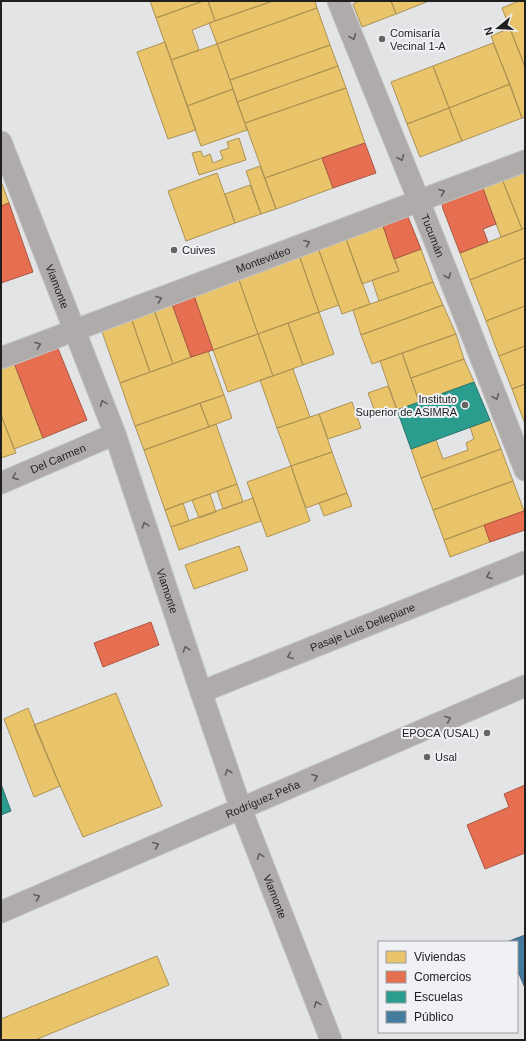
<svg xmlns="http://www.w3.org/2000/svg" width="526" height="1041" viewBox="0 0 526 1041" font-family="Arial,sans-serif">
  <style>
    .homes { fill: #e9c46a; stroke: #ac9254 }
    .shops { fill: #e76f51; stroke: #ab5742 }
    .schools { fill: #2a9d8f; stroke: #27776e }
    .public { fill: #457b9d; stroke: #3a5f78 }
    .lines { fill: none; stroke-linecap: round; stroke-linejoin: round }
    .street-casing { stroke: #c1c1c2; stroke-width: 23 }
    .street { stroke: #afabab; stroke-width: 21 }
    .oneway { stroke: #605e5f }
    .poi-dot { fill: #646465; stroke: #f0f1f4; stroke-width: 1.5 }
    .labels { text-anchor: middle; stroke-width: 4; stroke-linejoin: round; paint-order: stroke }
    .poi-label { font-size: 11px; fill: #1f1f20; stroke: #f0f1f4; text-anchor: start }
    .street-label { font-size: 11px; fill: #1f1f20; stroke: #f0f1f4 }
  </style>
  <rect width="100%" height="100%" fill="#e3e4e6"/>
  <!-- homes -->
  <path class="homes" d="M150,1H203L156,18Z
    M203,1H208L215,21L192,30L199,50L171,60L156,18Z
    M208,1H273L215,21Z
    M273,1H315L317,8L217,44L209,23Z
    M360,1H391L396,14L362,27L353,4Z
    M391,1H429L396,14Z
    M519,1H525V67L502,8Z
    M317,8L330,45L230,80L217,44Z
    M510,28L525,67V117L522,118L491,36Z
    M165,42L196,130L168,139L137,52Z
    M493,43L510,84L449,108L433,66Z
    M217,44L233,89L187,106L171,60Z
    M330,45L338,66L237,102L230,80Z
    M338,66L346,88L245,123L237,102Z
    M433,66L449,108L407,124L391,82Z
    M510,84L522,118L462,141L449,108Z
    M346,88L365,143L265,178L245,123Z
    M233,89L247,130L201,146L187,106Z
    M449,108L462,141L420,157L407,124Z
    M239,138L246,160L199,175L192,153L201,151L203,157L210,154L213,163L223,159L220,151L229,148L227,142Z
    M322,158L333,188L276,209L265,178Z
    M260,166L276,209L261,214L246,171Z
    M525,170V228L522,229L502,179Z
    M217,173L235,223L186,241L168,191Z
    M502,179L522,229L501,237L482,186Z
    M1,181L9,203L1,206Z
    M250,185L261,214L235,223L225,194Z
    M383,226L399,271L362,284L346,239Z
    M525,228V258L470,280L460,253Z
    M346,239L370,304L342,314L318,248Z
    M318,248L339,305L319,312L299,255Z
    M421,249L433,282L379,301L372,280L399,271L394,259Z
    M299,255L319,312L258,334L238,277Z
    M525,258V306L486,321L470,280Z
    M238,277L258,334L213,350L193,293Z
    M433,282L443,305L361,335L353,310Z
    M171,301L191,357L173,364L153,307Z
    M443,305L456,334L372,364L361,335Z
    M525,306V346L499,356L486,321Z
    M153,307L173,364L150,372L130,315Z
    M319,312L334,354L303,365L288,323Z
    M130,315L150,372L120,383L100,326Z
    M288,323L303,365L273,376L258,334Z
    M258,334L273,376L228,392L213,350Z
    M456,334L464,359L411,378L402,353Z
    M525,346V384L512,389L499,356Z
    M208,351L224,395L135,426L120,383Z
    M402,353L419,402L397,410L380,361Z
    M464,359L474,382L419,402L411,378Z
    M14,363L43,438L14,449L1,415V368Z
    M293,369L310,417L277,428L260,380Z
    M525,384V424L512,389Z
    M388,386L397,410L377,417L368,393Z
    M224,395L232,418L209,427L200,403Z
    M352,402L361,428L328,439L319,414Z
    M200,403L209,427L144,450L135,426Z
    M319,414L332,452L291,466L277,428Z
    M1,415L16,453L1,458Z
    M490,420L501,449L421,478L411,449L436,440L443,459L468,450L466,443L474,439L470,427Z
    M216,424L237,484L165,510L144,450Z
    M501,449L513,481L433,510L421,478Z
    M332,452L347,493L306,508L291,466Z
    M291,466L310,521L267,537L247,482Z
    M513,481L524,511L444,540L433,510Z
    M237,484L243,502L223,509L217,491Z
    M347,493L352,506L324,516L319,503Z
    M210,494L216,512L199,518L192,500Z
    M253,498L261,521L179,550L171,527Z
    M183,503L189,521L171,527L165,510Z
    M484,525L490,542L450,557L444,540Z
    M239,546L248,570L194,589L185,565Z
    M116,693L162,806L83,837L60,786L34,725Z
    M28,708L60,786L34,797L4,719Z
    M157,956L169,985L35,1040H1V1019Z"/>
  <!-- shops -->
  <path class="shops" d="M365,143L376,173L333,188L322,158Z
    M482,186L496,224L483,229L488,242L460,253L443,209L442,204L447,200Z
    M9,203L33,272L1,283V206Z
    M408,217L421,249L394,259L383,226Z
    M193,293L213,350L191,357L171,301Z
    M57,346L87,420L43,438L14,363Z
    M524,511L525,514V530L490,542L484,525Z
    M151,622L159,645L103,667L94,643Z
    M525,785V853L485,869L467,825L509,807L504,794Z"/>
  <!-- schools -->
  <path class="schools" d="M474,382L490,420L411,449L397,410Z
    M1,784L11,811L1,815Z"/>
  <!-- public -->
  <path class="public" d="M525,935V988L517,969V942H507Z"/>
  <g class="lines">
    <!-- street casing -->
    <g class="street-casing">
      <g id="street">
        <path id="s1" d="M338,1L419,201L525,470"/>
        <path id="s2" d="M1,142L115,434L201,692L241,809L331,1040"/>
        <path id="s3" d="M1,358L525,161"/>
        <path id="s4" d="M1,483L115,434"/>
        <path id="s5" d="M201,692L525,562"/>
        <path id="s6" d="M1,912L525,686"/>
      </g>
    </g>
    <!-- street -->
    <use href="#street" class="street"/>
  </g>
  <!-- one-way arrows -->
  <defs><path id="oneway-chevron" d="M-2-3.5L2.5 0L-2 3.5" fill="none" stroke-width="1.6" stroke-linecap="round" stroke-linejoin="round"/></defs>
  <g class="oneway">
    <use href="#oneway-chevron" transform="translate(353 37) rotate(68)"/>
    <use href="#oneway-chevron" transform="translate(401 158) rotate(68)"/>
    <use href="#oneway-chevron" transform="translate(442 192) rotate(-21)"/>
    <use href="#oneway-chevron" transform="translate(307 243) rotate(-21)"/>
    <use href="#oneway-chevron" transform="translate(448 276) rotate(68)"/>
    <use href="#oneway-chevron" transform="translate(159 299) rotate(-21)"/>
    <use href="#oneway-chevron" transform="translate(38 345) rotate(-21)"/>
    <use href="#oneway-chevron" transform="translate(496 397) rotate(68)"/>
    <use href="#oneway-chevron" transform="translate(103 403) rotate(-111)"/>
    <use href="#oneway-chevron" transform="translate(15 477) rotate(156)"/>
    <use href="#oneway-chevron" transform="translate(145 525) rotate(-108)"/>
    <use href="#oneway-chevron" transform="translate(489 576) rotate(158)"/>
    <use href="#oneway-chevron" transform="translate(186 649) rotate(-108)"/>
    <use href="#oneway-chevron" transform="translate(290 656) rotate(158)"/>
    <use href="#oneway-chevron" transform="translate(448 719) rotate(-23)"/>
    <use href="#oneway-chevron" transform="translate(228 772) rotate(-109)"/>
    <use href="#oneway-chevron" transform="translate(315 777) rotate(-23)"/>
    <use href="#oneway-chevron" transform="translate(156 845) rotate(-23)"/>
    <use href="#oneway-chevron" transform="translate(260 856) rotate(-111)"/>
    <use href="#oneway-chevron" transform="translate(37 897) rotate(-23)"/>
    <use href="#oneway-chevron" transform="translate(317 1004) rotate(-111)"/>
  </g>
  <!-- markers -->
  <g class="poi-dot">
    <circle cx="382" cy="39" r="4"/>
    <circle cx="174" cy="250" r="4"/>
    <circle cx="465" cy="405" r="4"/>
    <circle cx="487" cy="733" r="4"/>
    <circle cx="427" cy="757" r="4"/>
  </g>
  <g class="labels">
    <!-- poi labels -->
    <g class="poi-label">
      <text x="390" y="37">Comisaría<tspan x="390" dy="13">Vecinal 1-A</tspan></text>
      <text x="182" y="254">Cuives</text>
      <text x="457" y="403" text-anchor="end">Instituto<tspan x="457" dy="13">Superior de ASIMRA</tspan></text>
      <text x="479" y="737" text-anchor="end">EPOCA (USAL)</text>
      <text x="435" y="761">Usal</text>
    </g>
    <!-- street labels -->
    <g class="street-label">
      <text dy="4" stroke="none"><textPath href="#s1" startOffset="253">Tucumán</textPath></text>
      <text dy="4" stroke="none"><textPath href="#s3" startOffset="280">Montevideo</textPath></text>
      <text dy="4" stroke="none"><textPath href="#s2" startOffset="155">Viamonte</textPath></text>
      <text dy="4" stroke="none"><textPath href="#s4" startOffset="62">Del Carmen</textPath></text>
      <text dy="4" stroke="none"><textPath href="#s2" startOffset="479">Viamonte</textPath></text>
      <text dy="4" stroke="none"><textPath href="#s5" startOffset="174">Pasaje Luis Dellepiane</textPath></text>
      <text dy="4" stroke="none"><textPath href="#s6" startOffset="285">Rodríguez Peña</textPath></text>
      <text dy="4" stroke="none"><textPath href="#s2" startOffset="803">Viamonte</textPath></text>
    </g>
  </g>
  <!-- border -->
  <rect width="526" height="1041" fill="none" stroke="#1f1f20" stroke-width="4"/>
  <!-- legend -->
  <rect x="378" y="941" width="140" height="92" fill="#f0f1f4" stroke="#9c9d9f"/>
  <rect x="386" y="951" width="20" height="12" fill="#e9c46a" stroke="#9c9d9f"/>
  <text x="414" y="961" font-size="12" fill="#1f1f20">Viviendas</text>
  <rect x="386" y="971" width="20" height="12" fill="#e76f51" stroke="#9c9d9f"/>
  <text x="414" y="981" font-size="12" fill="#1f1f20">Comercios</text>
  <rect x="386" y="991" width="20" height="12" fill="#2a9d8f" stroke="#9c9d9f"/>
  <text x="414" y="1001" font-size="12" fill="#1f1f20">Escuelas</text>
  <rect x="386" y="1011" width="20" height="12" fill="#457b9d" stroke="#9c9d9f"/>
  <text x="414" y="1021" font-size="12" fill="#1f1f20">Público</text>
  <!-- north arrow -->
  <g transform="translate(498 28) rotate(252)" stroke="#f0f1f4" stroke-width="3" paint-order="stroke">
  <path d="M0-3L7 15L0 10L-7 15Z" fill="#1f1f20"/>
  <text y="-6" font-size="11" font-weight="bold" text-anchor="middle" fill="#1f1f20">N</text>
  </g>
</svg>
